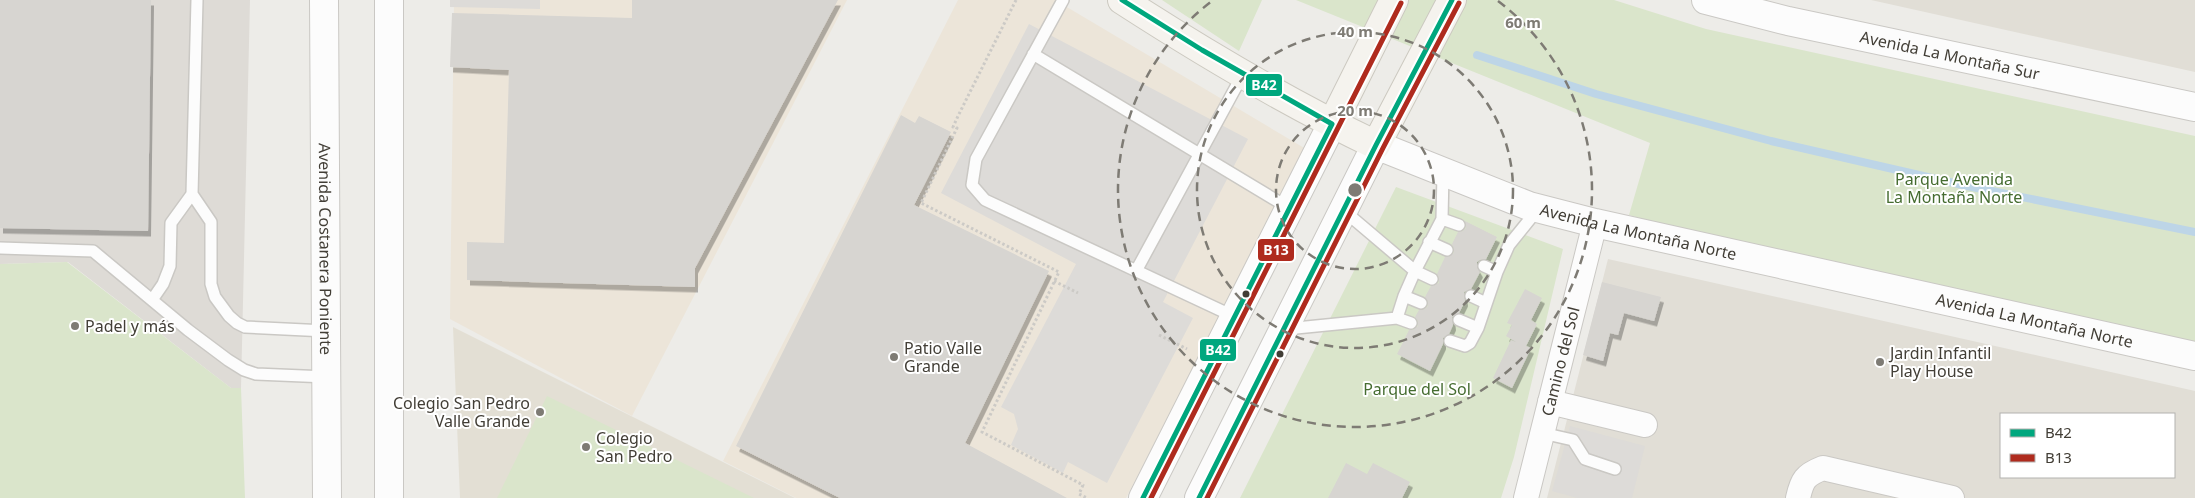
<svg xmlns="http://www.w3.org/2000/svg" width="2195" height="498" viewBox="0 0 2195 498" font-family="'Noto Sans',sans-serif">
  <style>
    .residential { fill: #e1ded6; fill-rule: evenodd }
    .commercial { fill: #ece5d9 }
    .industrial { fill: #dedbd6 }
    .education { fill: #e3dfd4 }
    .green { fill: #dae5cb }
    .parking { fill: #dddbd8 }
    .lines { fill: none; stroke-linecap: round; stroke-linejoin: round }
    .stream { stroke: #bdd5e7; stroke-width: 8 }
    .building { fill: #d7d5d1; filter: url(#shadow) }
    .service-casing { stroke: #cac8c4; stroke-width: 14 }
    .minor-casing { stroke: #cac8c4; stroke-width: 26 }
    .tertiary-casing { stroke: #cac8c4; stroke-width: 30 }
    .secondary-casing { stroke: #ccc9c0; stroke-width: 30 }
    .path { stroke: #cccac6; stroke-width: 3; stroke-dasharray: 2.5 2.5; stroke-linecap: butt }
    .service { stroke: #fcfcfc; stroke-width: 11 }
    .minor { stroke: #fcfcfc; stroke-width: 24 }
    .tertiary { stroke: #fcfcfc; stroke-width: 28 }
    .secondary { stroke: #f5f3ee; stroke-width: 28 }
    .bus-1-casing { stroke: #fff; stroke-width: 9 }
    .bus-2-casing { stroke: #fff; stroke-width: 9 }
    .bus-1 { stroke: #00a77e; stroke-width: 5 }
    .bus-2 { stroke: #af2b1e; stroke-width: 5 }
    .ring { fill: none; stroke: #7e7b74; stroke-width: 2.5; stroke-dasharray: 9 6 }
    .bus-dot { fill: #423e36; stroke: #fff; stroke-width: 2 }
    .poi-dot { fill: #7e7b74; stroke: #fff; stroke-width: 2 }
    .labels { text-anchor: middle; stroke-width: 4; stroke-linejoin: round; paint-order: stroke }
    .street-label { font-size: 16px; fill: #423e36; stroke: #fff }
    .park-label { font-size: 16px; fill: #456c30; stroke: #fff }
    .poi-label { font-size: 16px; fill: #423e36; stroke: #fff; text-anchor: start }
    .centre { fill: #7e7b74; stroke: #fff; stroke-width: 2.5 }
    .ring-label { font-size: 15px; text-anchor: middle; font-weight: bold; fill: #7e7b74; stroke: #fff; stroke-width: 4; stroke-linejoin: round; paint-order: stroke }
    .line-badge { stroke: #fff; stroke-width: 2 }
    .badge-label { font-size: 14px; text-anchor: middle; font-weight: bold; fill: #fff }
  </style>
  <defs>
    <filter id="shadow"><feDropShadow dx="3" dy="5.5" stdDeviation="0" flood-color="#0004"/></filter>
  </defs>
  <rect width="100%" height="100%" fill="#edece8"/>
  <!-- residential -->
  <path class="residential" d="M1871,0H2195V72Z
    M1608,259L2195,391V498H1547ZM2001,414H2174V477H2001Z"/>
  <!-- commercial -->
  <path class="commercial" d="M454,0H847L632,416L450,319Z
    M958,0H1055L1306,149L1126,498H796L723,461Z"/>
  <!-- industrial -->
  <path class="industrial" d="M0,0H250L241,388H231L68,262L0,264Z"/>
  <!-- education -->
  <path class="education" d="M453,327L795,498H460Z"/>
  <!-- green -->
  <path class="green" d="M1162,0H1262L1239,51Z
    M1296,0H1614L1706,29L2195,136V345L1713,238L1629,215L1650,143Z
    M1396,187L1563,249L1514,457L1501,498H1240Z
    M67,262L231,388H241L245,498H0V264Z
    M547,396L754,498H497Z"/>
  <!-- parking -->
  <path class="parking" d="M450,0H540V9L450,7Z
    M1029,24L1248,139L1163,302L1193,318L1107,483L1068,462L1063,473L1011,445L1018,429L1014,414L1001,407L1076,264L941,193Z
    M1570,426L1645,446L1632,498H1577L1552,491Z"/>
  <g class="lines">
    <!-- stream -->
    <path class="stream" d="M1477,55L1596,94L1771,141L1967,186L2195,232"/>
  </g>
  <!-- building -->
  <path class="building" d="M0,0H151L148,231L0,228Z
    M632,0H838L695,268V287L467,280V242L504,243L509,70L450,67L452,13L632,18Z
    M901,115L915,123L919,116L951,132L914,205L1049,271L965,443L1067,498H840L736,446Z
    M1465,221L1497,237L1486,259L1480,260L1477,262V267L1480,272L1471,289L1464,292L1465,301L1459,313L1452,317L1453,325L1449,334L1443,338V344L1430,371L1397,354L1409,330H1413L1418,326V321L1415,317L1419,310L1425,309L1428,306V302L1425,297L1431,286L1439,283V278L1437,274L1445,257L1454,253V249L1452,244L1458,232L1463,231L1466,228Z
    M1602,282L1661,297L1654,321L1624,313L1618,335L1610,333L1603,361L1583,355Z
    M1525,289L1542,298L1531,320L1537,324L1526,346L1531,348L1512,388L1493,378L1511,340L1516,342L1506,336L1512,325L1507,323Z
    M1346,463L1367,474L1373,463L1410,482L1402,498H1328Z"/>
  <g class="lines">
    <!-- service casing -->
    <g class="service-casing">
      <path id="service" d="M197,0L192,194L211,222V284L215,297L229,316L237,323L245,327L326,331
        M1063,0L976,159L972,185L985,200L1235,317
        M1033,54L1289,208
        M1442,219L1459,225
        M1429,242L1447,250
        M0,248L93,251L188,330L228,360L244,370L256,374L327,377
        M1484,266L1497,272
        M1136,271L1243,74
        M1432,279L1415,271L1442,219L1443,173
        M1404,296L1421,303
        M1471,296L1486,303
        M152,300L163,284L170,266L171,223L192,194
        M1397,318L1411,323
        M1459,320L1478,328
        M1286,329L1397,318L1404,296L1415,271L1343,210
        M1450,341L1465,346L1470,343L1478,328L1497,272L1509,245L1538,209
        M1542,433L1573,440L1585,459L1615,469"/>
    </g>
    <!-- minor casing -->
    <g class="minor-casing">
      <g id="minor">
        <path d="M1550,402L1645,425"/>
        <path id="s1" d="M1526,498L1595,223"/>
        <path d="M1798,498C1802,480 1805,475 1823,468L1952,498"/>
      </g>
    </g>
    <!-- tertiary casing -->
    <g class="tertiary-casing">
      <g id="tertiary">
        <path id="s2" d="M324,0L327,498"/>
        <path d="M389,0V498"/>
        <path id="s3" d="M1706,0L1788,21L2195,107"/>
        <path d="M1143,498L1332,124"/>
        <path id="s4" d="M1199,498L1376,145L1529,206L1595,223L2195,356"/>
      </g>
    </g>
    <!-- secondary casing -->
    <g class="secondary-casing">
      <path id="secondary" d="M1122,0C1204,53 1288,103 1376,145L1452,0
        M1332,124L1394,0"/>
    </g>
    <!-- path -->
    <path class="path" d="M1016,0L958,116L953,127L957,128L921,203L1059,272L982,432L1083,485L1079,494L1087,498
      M1054,281L1078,293
      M1159,335L1187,349"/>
    <!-- service -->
    <use href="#service" class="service"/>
    <!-- minor -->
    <use href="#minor" class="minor"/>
    <!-- tertiary -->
    <use href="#tertiary" class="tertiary"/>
    <!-- secondary -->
    <use href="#secondary" class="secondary"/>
    <!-- bus-1 casing -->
    <g class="bus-1-casing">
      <path id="bus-1" d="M1122,0L1202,50L1332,124L1143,498
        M1199,498L1376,145L1452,0"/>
    </g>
    <!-- bus-2 casing -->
    <g class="bus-2-casing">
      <path id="bus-2" d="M1151,498L1401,3
        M1207,498L1383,148L1459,3"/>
    </g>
    <!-- bus-1 -->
    <use href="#bus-1" class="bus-1"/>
    <!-- bus-2 -->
    <use href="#bus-2" class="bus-2"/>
  </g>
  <!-- distance rings -->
  <g class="ring">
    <circle cx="1355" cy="190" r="79"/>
    <circle cx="1355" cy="190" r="158"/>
    <path d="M1498 1A237 237 0 1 1 1212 1"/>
  </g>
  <!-- markers -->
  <g class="bus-dot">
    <circle cx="1246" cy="294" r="4.5"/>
    <circle cx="1280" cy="354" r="4.5"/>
  </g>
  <g class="poi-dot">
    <circle cx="75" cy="326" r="5"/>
    <circle cx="894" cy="357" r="5"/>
    <circle cx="1880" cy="362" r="5"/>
    <circle cx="540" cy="412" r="5"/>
    <circle cx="586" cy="447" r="5"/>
  </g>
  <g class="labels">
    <!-- street labels -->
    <g class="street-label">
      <text dy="6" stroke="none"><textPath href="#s3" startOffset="250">Avenida La Montaña Sur</textPath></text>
      <text dy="6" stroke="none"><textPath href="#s4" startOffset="672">Avenida La Montaña Norte</textPath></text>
      <text dy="6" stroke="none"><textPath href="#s2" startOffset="249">Avenida Costanera Poniente</textPath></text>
      <text dy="6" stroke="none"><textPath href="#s4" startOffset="1078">Avenida La Montaña Norte</textPath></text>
      <text dy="6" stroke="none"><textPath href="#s1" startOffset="141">Camino del Sol</textPath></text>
    </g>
    <!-- park labels -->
    <g class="park-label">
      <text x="1954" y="185">Parque Avenida<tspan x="1954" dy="18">La Montaña Norte</tspan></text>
      <text x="1417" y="395">Parque del Sol</text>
    </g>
    <!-- poi labels -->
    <g class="poi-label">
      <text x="85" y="332">Padel y más</text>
      <text x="904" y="354">Patio Valle<tspan x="904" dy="18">Grande</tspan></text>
      <text x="1890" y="359">Jardin Infantil<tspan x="1890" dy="18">Play House</tspan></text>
      <text x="530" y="409" text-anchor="end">Colegio San Pedro<tspan x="530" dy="18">Valle Grande</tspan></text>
      <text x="596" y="444">Colegio<tspan x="596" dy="18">San Pedro</tspan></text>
    </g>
  </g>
  <circle cx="1355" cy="190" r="8" class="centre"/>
  <g class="ring-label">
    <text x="1523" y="28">60 m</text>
    <text x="1355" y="37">40 m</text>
    <text x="1355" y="116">20 m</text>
  </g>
  <g class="line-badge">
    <rect x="1245" y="73" width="38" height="24" rx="5" fill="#00a77e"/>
    <rect x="1257" y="238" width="38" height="24" rx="5" fill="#af2b1e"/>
    <rect x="1199" y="338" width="38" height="24" rx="5" fill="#00a77e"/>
  </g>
  <g class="badge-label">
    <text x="1264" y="90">B42</text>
    <text x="1276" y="255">B13</text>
    <text x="1218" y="355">B42</text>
  </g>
  <!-- legend -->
  <rect x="2000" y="413" width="175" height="65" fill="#ffffff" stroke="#b3b2af"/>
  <rect x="2010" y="429" width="25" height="8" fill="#00a77e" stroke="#b3b2af"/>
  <text x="2045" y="438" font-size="15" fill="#423e36">B42</text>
  <rect x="2010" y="454" width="25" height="8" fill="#af2b1e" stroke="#b3b2af"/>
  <text x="2045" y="463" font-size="15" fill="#423e36">B13</text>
</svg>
